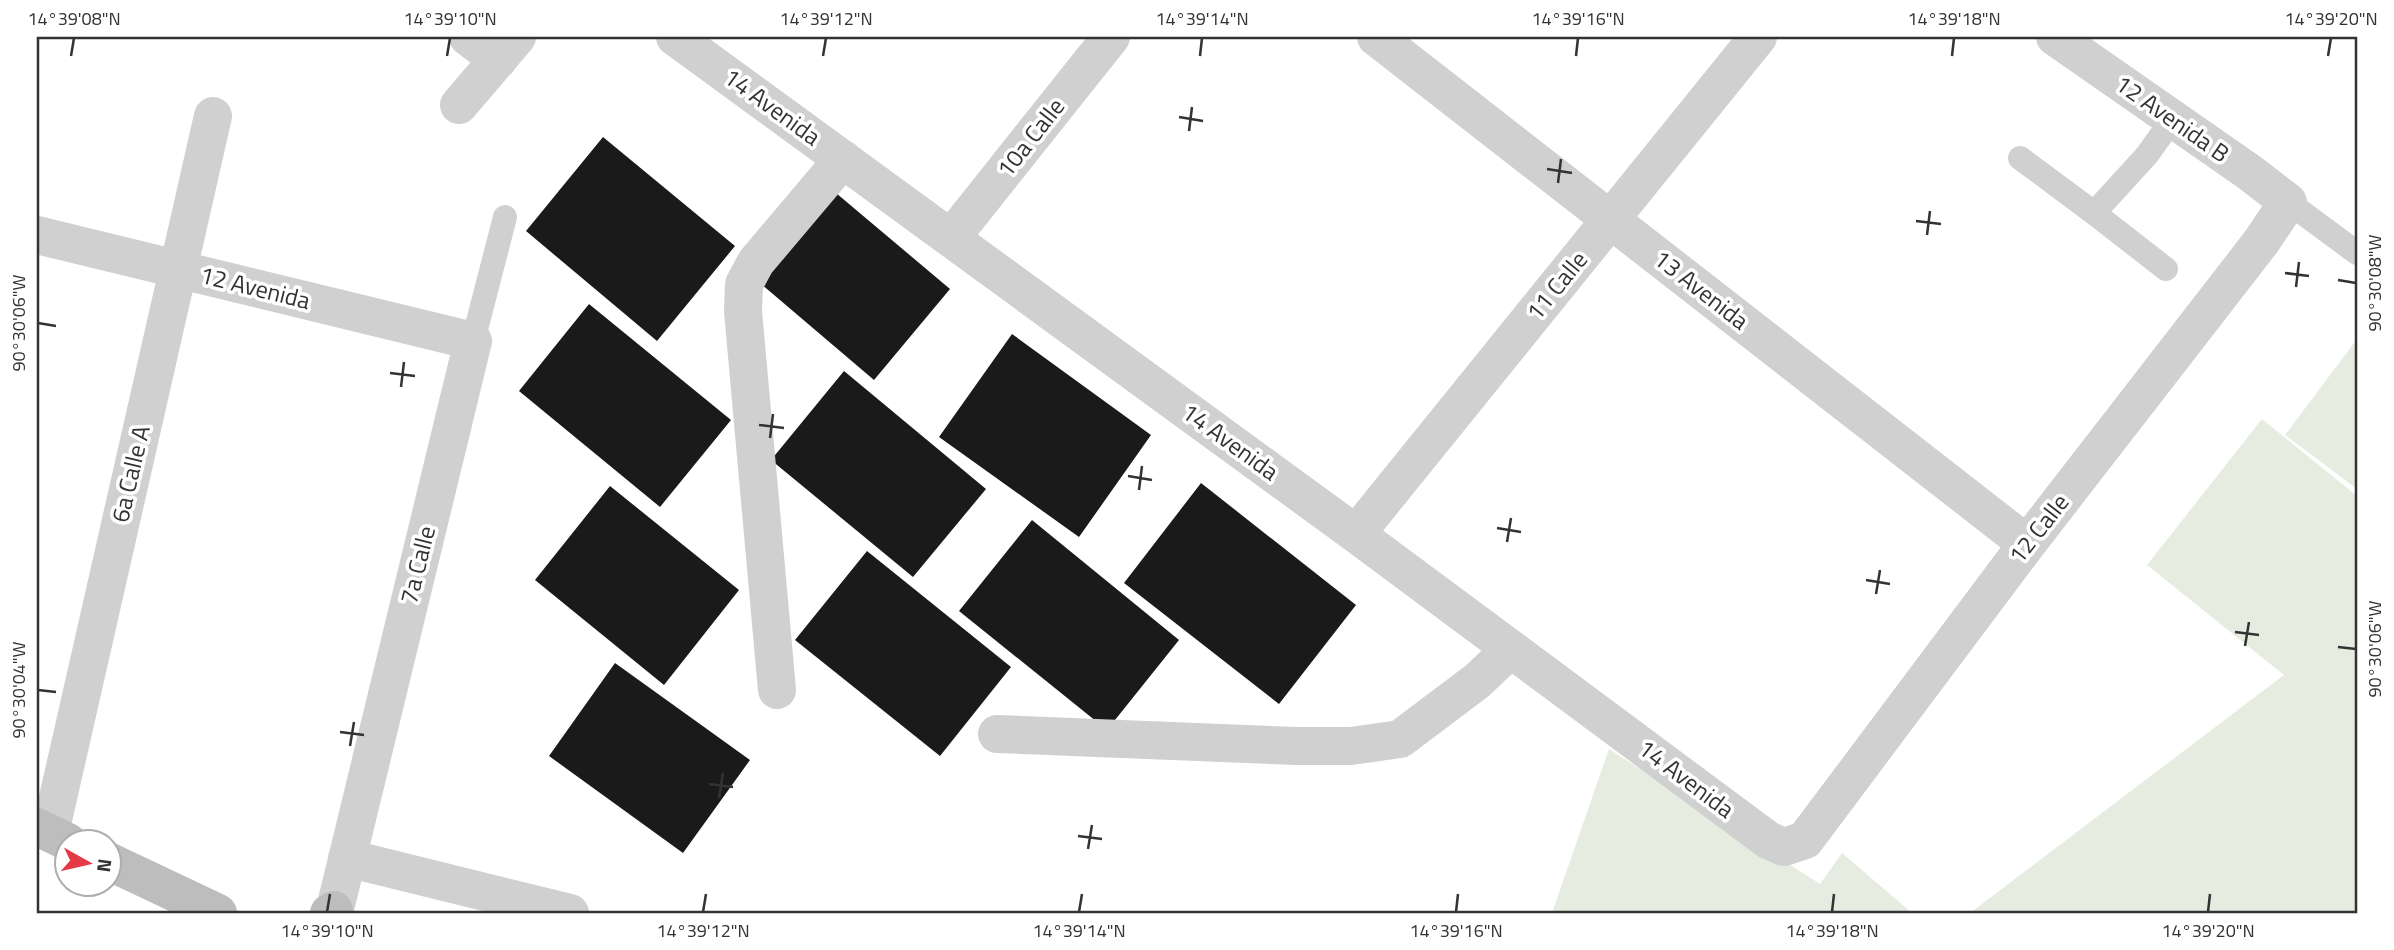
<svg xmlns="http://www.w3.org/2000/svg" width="2394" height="950" viewBox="0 0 2394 950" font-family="'Titillium Web',sans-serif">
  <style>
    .green { fill: #e6ecdf }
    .building { fill: #1a1a1a }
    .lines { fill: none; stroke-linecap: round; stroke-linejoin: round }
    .lane { stroke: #d0d0d0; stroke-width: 24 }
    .street { stroke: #d0d0d0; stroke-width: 38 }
    .secondary { stroke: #bdbdbd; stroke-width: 38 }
    .ticks { fill: none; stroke: #333; stroke-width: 2.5 }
    .labels { text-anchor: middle; stroke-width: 7; stroke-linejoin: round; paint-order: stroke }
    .street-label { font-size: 24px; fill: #333; stroke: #fff }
    .neatline { fill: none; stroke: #333; stroke-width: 2.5 }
    .ticks-label { font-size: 18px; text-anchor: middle; fill: #333 }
  </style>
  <rect width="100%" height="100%" fill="#fff"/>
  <!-- green -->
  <path class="green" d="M2357,339V489L2285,435Z
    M2262,419L2357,496V913H1970L2284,675L2147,565Z
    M1609,749L1820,884L1842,853L1912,913H1552Z"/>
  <!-- building -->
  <path class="building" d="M603,137L735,246L657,341L526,231Z
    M836,193L950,289L874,380L760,283Z
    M589,304L731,420L660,507L519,391Z
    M1012,334L1151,435L1079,537L939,437Z
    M844,371L986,489L913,577L771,460Z
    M1201,483L1356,605L1279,704L1124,583Z
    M610,486L739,590L664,685L535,580Z
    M1032,520L1179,640L1107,730L959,611Z
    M867,551L1011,667L940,756L795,640Z
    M615,663L750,760L683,853L549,756Z"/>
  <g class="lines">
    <!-- lane -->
    <path class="lane" d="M2020,158L2094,213
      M2288,202L2357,253
      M2166,269L2094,213L2147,155L2172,120
      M473,341L505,217"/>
    <!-- street -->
    <path class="street" d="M468,37L498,60
      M675,37L1356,534L1768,840L1784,847L1805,840L2027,544L2261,242L2288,202L2249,172L2055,37
      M1376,37L2027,544
      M459,105L517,37
      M37,235L473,341L334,913
      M951,238L1111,37
      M1356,534L1758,37
      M777,690L743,311L744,284L756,262L843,159
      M997,734L1296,746H1351L1400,739L1477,681L1511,649
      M50,833L213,116
      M347,858L570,913"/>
    <!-- secondary -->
    <path class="secondary" d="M37,827L68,842
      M108,861L218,913
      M329,913L334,910"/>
  </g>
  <!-- ticks -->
  <path class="ticks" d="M71,56L74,38M447,56L450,38M823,56L826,38M1200,56L1202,38M1576,56L1578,38M1952,56L1954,38M2328,56L2331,38M1179,117L1203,121M1189,131L1192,107M1547,169L1572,173M1558,183L1561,159M1916,221L1941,224M1927,235L1930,211M2285,273L2309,276M2338,280L2356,283M2296,287L2299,262M38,323L56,326M390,373L415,376M401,387L404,362M759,425L784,428M770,438L773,414M1128,476L1152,480M1139,490L1142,466M1497,528L1521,532M1507,542L1511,518M1866,580L1890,584M1876,594L1880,570M2235,632L2259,635M2245,646L2249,622M2338,647L2356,649M38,690L56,692M340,732L364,735M350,746L354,722M709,784L733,787M719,798L723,773M1078,836L1102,839M1088,849L1092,825M327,912L330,894M703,912L706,894M1079,912L1082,894M1456,912L1458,894M1832,912L1834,894M2208,912L2210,894"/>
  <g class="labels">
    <!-- street labels -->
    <g class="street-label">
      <text transform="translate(772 107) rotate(36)" y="8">14 Avenida</text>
      <text transform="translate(2172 119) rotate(35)" y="8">12 Avenida B</text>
      <text transform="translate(1031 138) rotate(-52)" y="8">10a Calle</text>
      <text transform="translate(1557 286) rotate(-51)" y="8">11 Calle</text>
      <text transform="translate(255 288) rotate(14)" y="8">12 Avenida</text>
      <text transform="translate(1701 290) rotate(38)" y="8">13 Avenida</text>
      <text transform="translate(1230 442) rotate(36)" y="8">14 Avenida</text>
      <text transform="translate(131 474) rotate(-77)" y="8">6a Calle A</text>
      <text transform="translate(2039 529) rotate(-52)" y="8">12 Calle</text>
      <text transform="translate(418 565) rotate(-76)" y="8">7a Calle</text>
      <text transform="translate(1686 779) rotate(37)" y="8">14 Avenida</text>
    </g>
  </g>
  <!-- border -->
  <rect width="2394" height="950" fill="none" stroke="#ffffff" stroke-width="77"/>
  <!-- north arrow -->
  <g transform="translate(88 863) rotate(98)"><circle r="33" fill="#ffffff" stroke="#adadad" stroke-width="2"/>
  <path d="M0-5L12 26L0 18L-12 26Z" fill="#e63946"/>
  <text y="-10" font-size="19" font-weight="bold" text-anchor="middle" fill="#333333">N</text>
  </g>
  <rect x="38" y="38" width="2318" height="874" class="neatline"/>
  <g class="ticks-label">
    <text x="74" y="25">14°39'08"N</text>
    <text x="450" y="25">14°39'10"N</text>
    <text x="826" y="25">14°39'12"N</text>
    <text x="1202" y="25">14°39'14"N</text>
    <text x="1578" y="25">14°39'16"N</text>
    <text x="1954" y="25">14°39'18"N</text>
    <text x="2331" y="25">14°39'20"N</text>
    <text transform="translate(2375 283) rotate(-90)" y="6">90°30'08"W</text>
    <text transform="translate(19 323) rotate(-90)" y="6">90°30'06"W</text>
    <text transform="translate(2375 649) rotate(-90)" y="6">90°30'06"W</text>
    <text transform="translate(19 690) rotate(-90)" y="6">90°30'04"W</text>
    <text x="327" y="937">14°39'10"N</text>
    <text x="703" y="937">14°39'12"N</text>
    <text x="1079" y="937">14°39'14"N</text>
    <text x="1456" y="937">14°39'16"N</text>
    <text x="1832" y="937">14°39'18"N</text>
    <text x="2208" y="937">14°39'20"N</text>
  </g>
</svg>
